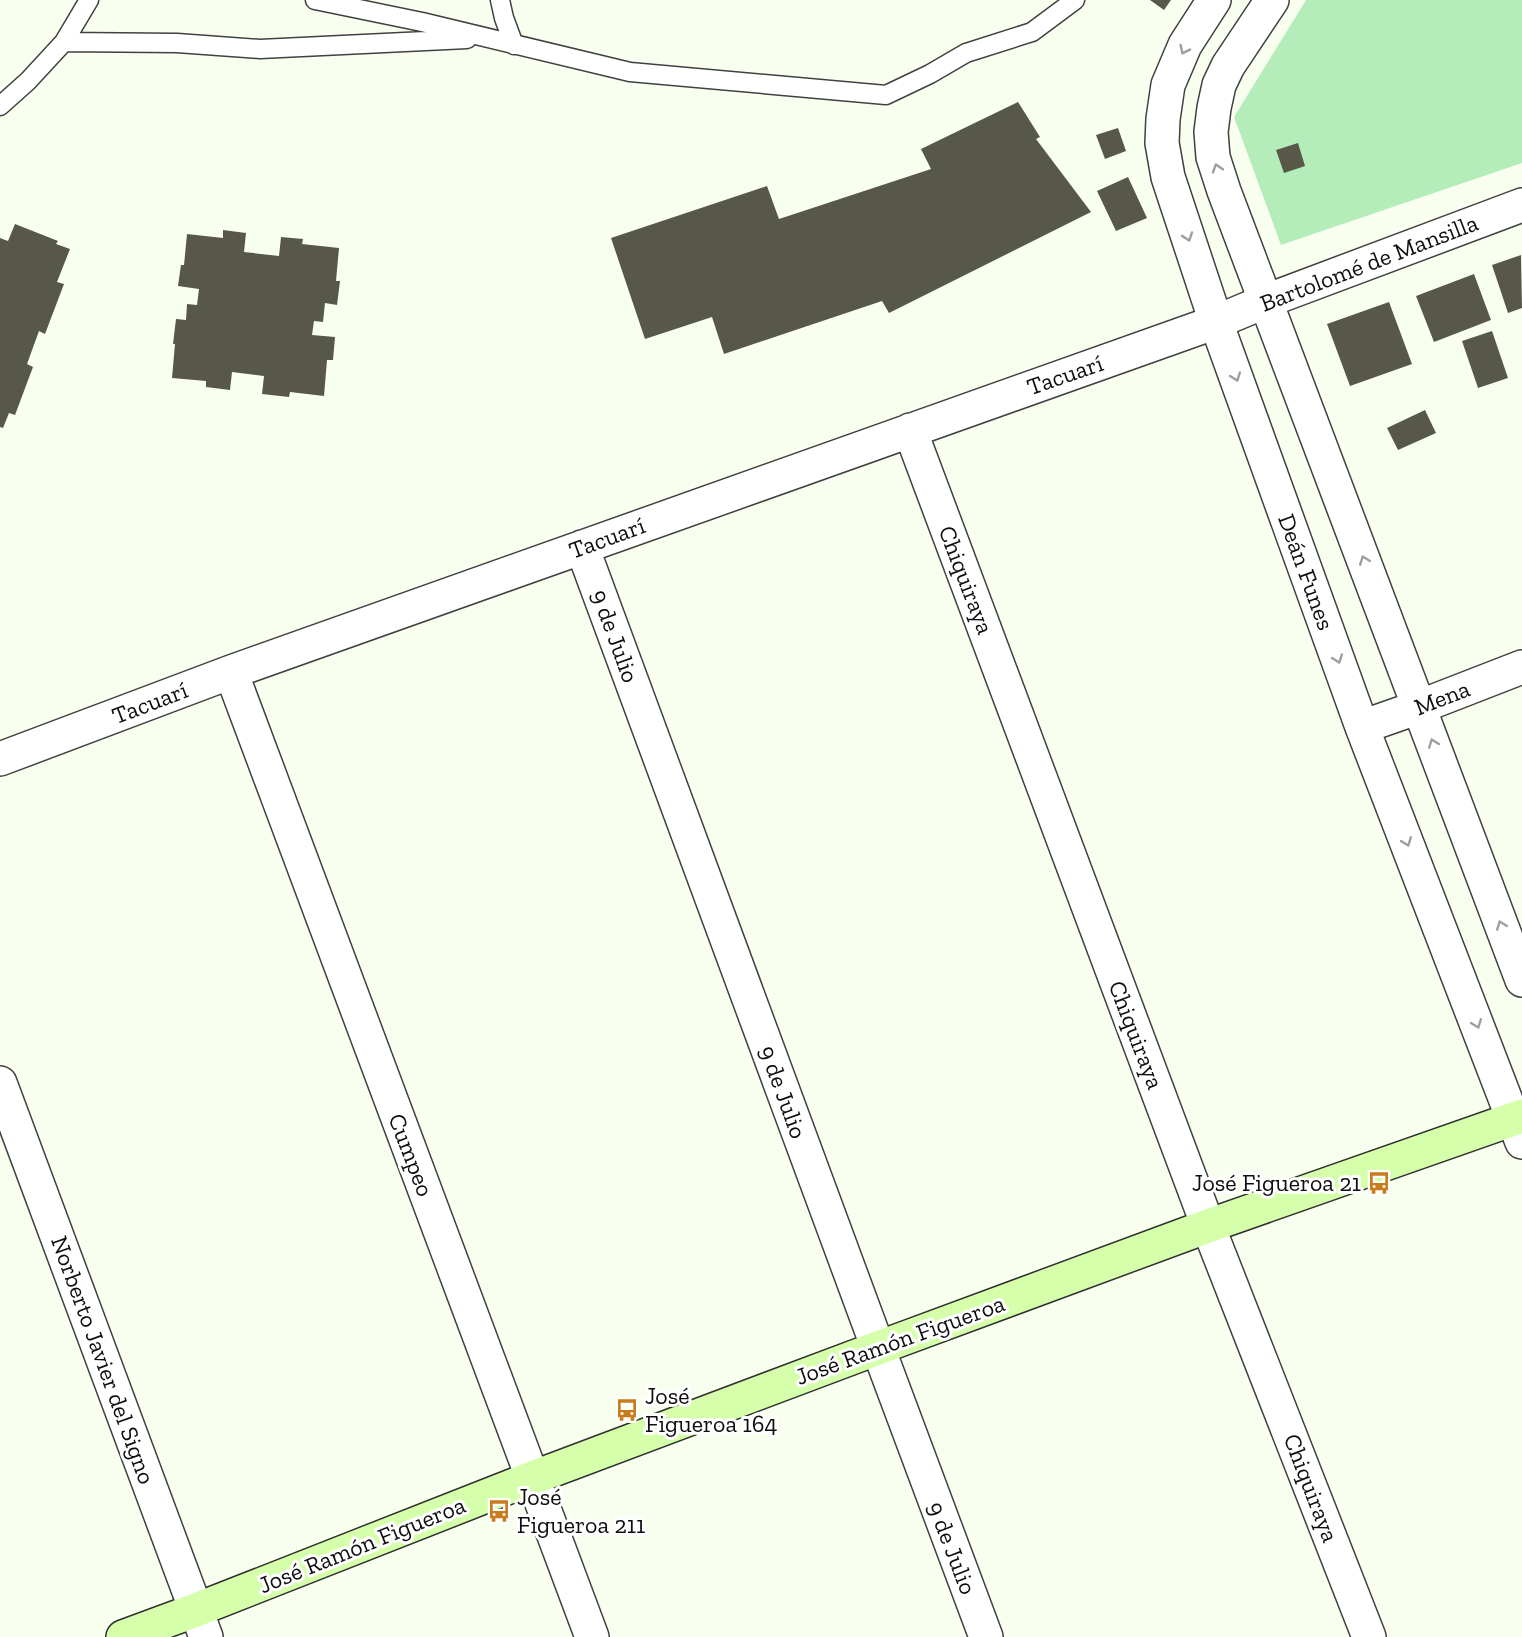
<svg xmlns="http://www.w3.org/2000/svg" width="1522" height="1637" viewBox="0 0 1522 1637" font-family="'Zilla Slab',serif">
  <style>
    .green { fill: #b5edba }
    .building { fill: #585849 }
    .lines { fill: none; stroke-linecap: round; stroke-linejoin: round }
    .lane-casing { stroke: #414141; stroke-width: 21 }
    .street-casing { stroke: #414141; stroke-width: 36 }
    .secondary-casing { stroke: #303030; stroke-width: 36 }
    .lane { stroke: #fff; stroke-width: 18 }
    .street { stroke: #fff; stroke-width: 33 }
    .secondary { stroke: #d5ffaa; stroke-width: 33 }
    .oneway { stroke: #9f9f9f }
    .labels { text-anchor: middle; stroke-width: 6; stroke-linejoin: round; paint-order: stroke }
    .street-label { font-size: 24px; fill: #0e0e0e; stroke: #fff }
    .poi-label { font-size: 24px; fill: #0e0e0e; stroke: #fff; text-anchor: start }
  </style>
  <rect width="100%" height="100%" fill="#f9ffef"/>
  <!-- green -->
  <path class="green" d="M1306,0H1522V163L1281,245L1234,117Z"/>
  <!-- building -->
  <path class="building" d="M1150,0H1171L1164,10Z
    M1018,102L1040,137L1036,139L1091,212L889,313L882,301L724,354L712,317L645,339L611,238L767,186L779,219L931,169L921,149Z
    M1118,128L1126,151L1105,159L1096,135Z
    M1298,143L1305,166L1284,173L1276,150Z
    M1128,177L1147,218L1116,231L1097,191Z
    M15,224L58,241L56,244L70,249L57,282L64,284L45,334L39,331L27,364L33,367L15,415L9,413L3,428L0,427V238L8,241Z
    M223,230L246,233L244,252L279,256L281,237L303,239L302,244L339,248L336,281H340L337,305L325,303L323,322L314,321L312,335L335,337L333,360H327L324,396L290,392L289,397L262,394L264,376L232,372L230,390L206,387V381L172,378L175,344H173L176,319L186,320L187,304L197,305L199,289L178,286L181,265H184L187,234L223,238Z
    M1521,255L1522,308L1508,313L1492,265Z
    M1474,274L1491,320L1434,342L1416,296Z
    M1389,302L1412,364L1350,386L1327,324Z
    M1492,331L1508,378L1478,388L1462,341Z
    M1425,410L1436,433L1398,450L1387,428Z"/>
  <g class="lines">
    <!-- lane casing -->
    <g class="lane-casing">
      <path id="lane" d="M315,0L422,22L630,72L886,95L930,74L966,53L1032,32L1075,0
        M500,0L504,18L514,45
        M64,42L177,43L260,49L467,39
        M0,106L28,81L64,42L89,0"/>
    </g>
    <!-- street casing -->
    <g class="street-casing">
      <path id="street" d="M1214,0L1185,45L1168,85L1163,119L1162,143L1168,177L1216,322L1362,727L1522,1142
        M1272,0L1228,66L1219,85L1214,108L1211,132L1213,157L1224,191L1522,980
        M910,430L1208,1226L1369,1637
        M582,547L878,1348L986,1637
        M231,672L592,1637
        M1362,727L1419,707L1522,667
        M0,759L231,672L1216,322L1266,301L1522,205
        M0,1083L206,1637"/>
    </g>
    <!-- secondary casing -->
    <g class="secondary-casing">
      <path id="secondary" d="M123,1637L196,1610L532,1478L878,1348L1208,1226L1522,1116"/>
    </g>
    <!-- lane -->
    <use href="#lane" class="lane"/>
    <!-- street -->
    <use href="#street" class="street"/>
    <!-- secondary -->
    <use href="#secondary" class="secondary"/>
  </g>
  <!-- one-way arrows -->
  <defs><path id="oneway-chevron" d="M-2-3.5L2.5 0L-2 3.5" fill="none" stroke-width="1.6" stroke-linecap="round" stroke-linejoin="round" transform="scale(1.5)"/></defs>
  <g class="oneway">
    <use href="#oneway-chevron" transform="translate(1184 50) rotate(116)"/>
    <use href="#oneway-chevron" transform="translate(1217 168) rotate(-108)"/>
    <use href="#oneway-chevron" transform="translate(1188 237) rotate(71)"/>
    <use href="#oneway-chevron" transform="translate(1236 377) rotate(70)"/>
    <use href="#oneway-chevron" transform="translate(1364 560) rotate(-111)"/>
    <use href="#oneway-chevron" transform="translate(1338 659) rotate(70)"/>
    <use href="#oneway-chevron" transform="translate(1433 743) rotate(-111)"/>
    <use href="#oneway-chevron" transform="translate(1407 842) rotate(69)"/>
    <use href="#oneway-chevron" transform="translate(1501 925) rotate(-111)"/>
    <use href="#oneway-chevron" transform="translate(1477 1024) rotate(69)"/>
  </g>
  <!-- icons -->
  <defs>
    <g id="bus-bare" transform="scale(1.8)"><path d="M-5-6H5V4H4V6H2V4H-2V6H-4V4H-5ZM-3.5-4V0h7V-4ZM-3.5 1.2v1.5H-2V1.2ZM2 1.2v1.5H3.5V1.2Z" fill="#c97c1b" stroke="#fff" stroke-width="2.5" paint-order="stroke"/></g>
  </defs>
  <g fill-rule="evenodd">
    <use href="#bus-bare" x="1379" y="1183"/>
    <use href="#bus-bare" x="627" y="1410"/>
    <use href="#bus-bare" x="499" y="1511"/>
  </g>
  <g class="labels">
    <!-- street labels -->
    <g class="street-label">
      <text transform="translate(1369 263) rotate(-21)" y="8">Bartolomé de Mansilla</text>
      <text transform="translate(1065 375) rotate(-19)" y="8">Tacuarí</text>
      <text transform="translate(607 538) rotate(-20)" y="8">Tacuarí</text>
      <text transform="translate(1306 572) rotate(70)" y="8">Deán Funes</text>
      <text transform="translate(966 580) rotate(69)" y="8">Chiquiraya</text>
      <text transform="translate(615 636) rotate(70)" y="8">9 de Julio</text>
      <text transform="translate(1442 698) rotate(-21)" y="8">Mena</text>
      <text transform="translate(150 703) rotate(-21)" y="8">Tacuarí</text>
      <text transform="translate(1136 1035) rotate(69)" y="8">Chiquiraya</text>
      <text transform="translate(783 1092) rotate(70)" y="8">9 de Julio</text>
      <text transform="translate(411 1155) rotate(69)" y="8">Cumpeo</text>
      <text transform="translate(900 1340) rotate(-20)" y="8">José Ramón Figueroa</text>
      <text transform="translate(103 1360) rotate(70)" y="8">Norberto Javier del Signo</text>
      <text transform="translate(1311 1488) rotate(69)" y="8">Chiquiraya</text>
      <text transform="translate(362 1545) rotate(-22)" y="8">José Ramón Figueroa</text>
      <text transform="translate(952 1548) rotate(69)" y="8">9 de Julio</text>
    </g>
    <!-- poi labels -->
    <g class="poi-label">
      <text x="1361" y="1191" text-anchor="end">José Figueroa 21</text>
      <text x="645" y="1404">José<tspan x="645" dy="28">Figueroa 164</tspan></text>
      <text x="517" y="1505">José<tspan x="517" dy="28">Figueroa 211</tspan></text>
    </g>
  </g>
</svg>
